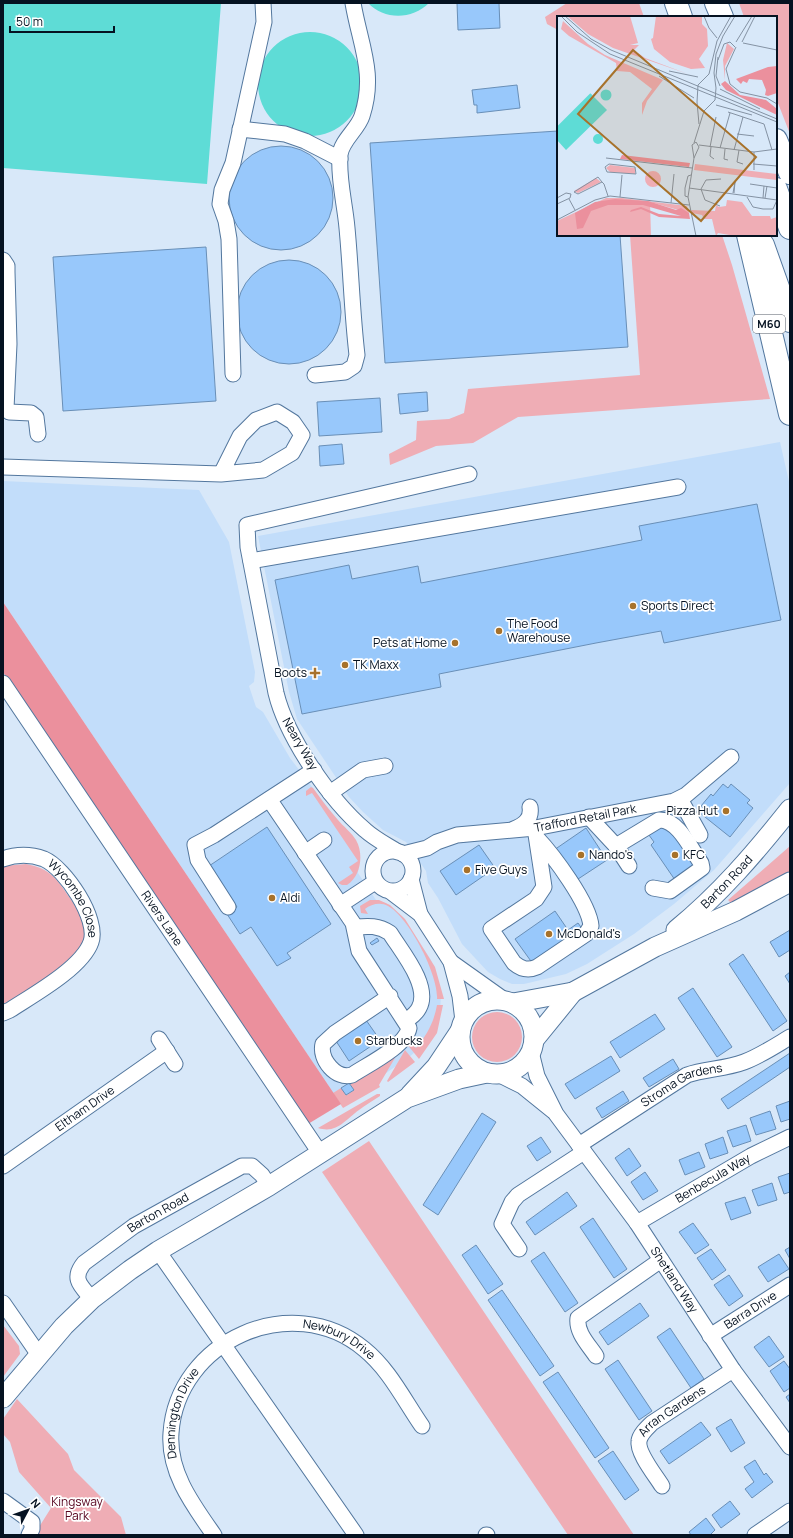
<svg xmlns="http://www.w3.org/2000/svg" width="793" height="1538" viewBox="0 0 793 1538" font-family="Manrope,sans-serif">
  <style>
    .built { fill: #c2ddfa }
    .green { fill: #efadb5 }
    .forest { fill: #eb909d }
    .water { fill: #5edcd6 }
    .building { fill: #98c8fb; stroke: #698fb7 }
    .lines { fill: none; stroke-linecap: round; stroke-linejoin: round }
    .minor-casing { stroke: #53779e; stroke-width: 17 }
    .major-casing { stroke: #53779e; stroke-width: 21 }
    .highway-casing { stroke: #53779e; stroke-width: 24 }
    .minor { stroke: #fff; stroke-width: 15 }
    .major { stroke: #fff; stroke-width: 19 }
    .highway { stroke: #fff; stroke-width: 22 }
    .poi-dot { fill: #a7722b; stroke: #fff; stroke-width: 1.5 }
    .labels { text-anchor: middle; stroke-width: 3.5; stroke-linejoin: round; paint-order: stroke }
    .shield { fill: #fff; stroke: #505964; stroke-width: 1 }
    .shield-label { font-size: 11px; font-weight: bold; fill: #051221 }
    .poi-label { font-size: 12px; fill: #051221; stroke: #fff; text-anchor: start }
    .street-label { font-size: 12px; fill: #051221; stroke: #fff }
    .park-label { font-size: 12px; fill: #58051f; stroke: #fff }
    .inset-river { fill: none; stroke: #5edcd6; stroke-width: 2 }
    .inset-road { fill: none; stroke: #8492a3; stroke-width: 1 }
    .view { fill: #a7722b; fill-opacity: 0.15; stroke: #a7722b; stroke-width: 2 }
    .inset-edge { fill: none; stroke: #051221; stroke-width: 2 }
  </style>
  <rect width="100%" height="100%" fill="#d8e8f9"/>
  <!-- built -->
  <path class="built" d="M780,442L790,486V783L714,870L674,904L634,934L587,964L566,974L524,984H512L500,979L488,972L462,944L438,898L428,883L426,871L406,842L383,830L363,812L349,797L297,719L289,692L258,536Z
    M3,481L199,490L229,542L255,672L254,682L249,686L256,707L263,712L290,758L338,821L359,860L358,873L376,900L386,903L403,917L431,960L441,990L440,1015L429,1040L408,1058L341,1104L3,602Z"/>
  <!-- green -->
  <path class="green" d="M567,3H639L644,17H558V30L547,24L545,17Z
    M739,3H790V134L776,98V17H744Z
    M630,235H722L732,265L770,399L518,417L473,443L436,446L390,465L389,454L416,440L417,421L449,419L464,413L468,389L640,375Z
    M311,787L313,788C321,799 329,810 338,820C343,826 352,833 356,840C364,854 361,876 347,885H342L338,883L353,873L349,867L358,861L312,793L306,796V791Z
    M790,846V877L731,903L728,900Z
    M26,864C51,869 56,878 70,898C78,910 88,922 85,937C81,957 22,996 3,1004V866Z
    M370,900H379L390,905L405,919L435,967L444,999H437C439,976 409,917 388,906C381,902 371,904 365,909L368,914L361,913L360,906Z
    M437,1005H443L437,1033L419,1059L406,1043L409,1041L416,1048C427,1035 434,1022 437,1005Z
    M472 1037a25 25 0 1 1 50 0a25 25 0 1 1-50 0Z
    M402,1046L379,1085L380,1087L343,1108L333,1093L341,1088L347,1095L354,1090L349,1083Z
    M405,1050L415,1062L388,1082L387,1081Z
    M377,1094H380V1096C373,1101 365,1105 359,1110C345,1120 337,1134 318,1128Z
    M369,1141L634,1535H568L322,1172Z
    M3,1325L19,1346L20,1354L3,1377Z
    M17,1399L68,1454L74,1470L121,1517L126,1535H34L51,1508L19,1472L10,1442L3,1434V1419Z"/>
  <!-- forest -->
  <path class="forest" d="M3,602L341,1104L308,1124L3,672Z"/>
  <!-- water -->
  <path class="water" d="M3,3H221L207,184L3,168Z
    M368,3H429C412,20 384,20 368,3Z
    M258 84a52 52 0 1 1 104 0a52 52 0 1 1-104 0Z"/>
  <!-- building -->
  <path class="building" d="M457,3H499L500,28L458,30Z
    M517,85L520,108L477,113V105H474L472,90Z
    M558,131V235H620L628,347L385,363L370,143Z
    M229 198a52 52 0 1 1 104 0a52 52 0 1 1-104 0Z
    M206,247L216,401L63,411L53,257Z
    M237 312a52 52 0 1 1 104 0a52 52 0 1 1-104 0Z
    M427,392L428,411L400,414L398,394Z
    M380,398L382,432L319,436L317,402Z
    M342,444L344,464L320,466L319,446Z
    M757,504L781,620L664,643L661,631L596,643L439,674L441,687L302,714L275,580L349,565L352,579L418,566L421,583L642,540L639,526Z
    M723,784L728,788L731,784L750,800L747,803L753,808L730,837L700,813L703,808L701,806L711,794L713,796Z
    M669,825L699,865L675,880L651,845L654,842L646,831Z
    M267,827L331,924L287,953L291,958L277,966L251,927L240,934L227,914L237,907L209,866Z
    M586,828L607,860L575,881L554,850Z
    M479,845L495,868L456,895L440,871Z
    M555,911L568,930L578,923L583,930L533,964L515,939Z
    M790,930V950L779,957L770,942Z
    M377,938L379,941L372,945L370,943Z
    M743,954L787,1021L773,1031L729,964Z
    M790,972V984L785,976Z
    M693,988L732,1047L717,1057L678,998Z
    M655,1014L665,1029L620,1058L610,1042Z
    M366,1020L380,1040L349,1061L336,1041Z
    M790,1053V1067L728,1109L721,1099Z
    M611,1056L620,1071L575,1099L565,1084Z
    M673,1059L679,1069L649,1087L643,1078Z
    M349,1083L354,1090L346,1095L341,1088Z
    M623,1091L629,1101L602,1118L596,1108Z
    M790,1101V1119L781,1122L776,1106Z
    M770,1111L776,1129L756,1135L750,1118Z
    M482,1113L496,1122L438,1215L423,1205Z
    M746,1125L751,1141L733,1147L727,1131Z
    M541,1137L551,1152L537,1161L527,1146Z
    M723,1137L728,1153L710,1159L705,1144Z
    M629,1148L641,1166L627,1176L615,1158Z
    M699,1152L705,1167L685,1175L679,1160Z
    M645,1172L658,1191L643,1200L631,1182Z
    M790,1173V1192L784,1194L778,1177Z
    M772,1183L777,1200L758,1206L752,1190Z
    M567,1192L577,1206L535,1235L526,1222Z
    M745,1197L751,1213L731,1220L725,1203Z
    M593,1218L627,1269L614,1278L580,1227Z
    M693,1223L709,1245L695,1254L679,1232Z
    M476,1245L503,1284L488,1294L462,1255Z
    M790,1247V1259L785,1250Z
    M711,1249L726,1270L712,1280L697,1258Z
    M544,1252L578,1303L565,1312L531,1261Z
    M779,1254L789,1269L768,1282L758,1267Z
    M729,1275L743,1296L729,1306L714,1285Z
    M502,1290L554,1366L540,1376L488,1300Z
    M640,1303L649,1316L608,1345L599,1332Z
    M670,1328L704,1379L691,1388L657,1337Z
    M769,1336L784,1357L769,1367L754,1347Z
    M618,1360L652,1411L639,1420L605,1369Z
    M784,1361L790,1369V1388L784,1392L770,1371Z
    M558,1372L609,1448L595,1458L543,1382Z
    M790,1394V1403L786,1397Z
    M731,1419L745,1443L731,1452L716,1428Z
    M701,1422L711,1435L669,1464L660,1451Z
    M613,1451L639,1490L625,1500L598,1461Z
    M755,1460L764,1475L766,1473L773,1482L752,1498L745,1489L754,1482L744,1467Z
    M730,1501L740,1514L721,1528L712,1515Z
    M706,1518L715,1530L710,1535H691L689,1532Z"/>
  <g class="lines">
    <!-- minor casing -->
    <g class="minor-casing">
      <g id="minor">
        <path d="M240,129L285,134L305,141L340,159"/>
        <path d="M3,260L7,266V272L9,344L6,409L9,412L31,413L36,417L38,434"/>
        <path d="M233,374L229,239L226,221L220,204L222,190L233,163L264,22L263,3"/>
        <path d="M315,375L345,372L354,366L357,355C352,313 351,270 347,228C345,204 338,179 340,155C341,141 358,129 362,116C376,73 360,45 353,3"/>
        <path d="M3,467L221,474L263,470L292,453L302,435L293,422L277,412L256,420L240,436L221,474"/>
        <path d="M251,561L678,487"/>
        <path id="s1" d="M3,683L320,1153"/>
        <path d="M330,793L363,770L385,766"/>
        <path d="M270,799L273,805L353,923L359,951L409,1028C406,1046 367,1065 352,1075C336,1080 319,1059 323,1044L335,1033L390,996"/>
        <path d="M680,799L700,835"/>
        <path d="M589,817L616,846L629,866"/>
        <path d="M535,828L544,887L536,899L491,929L514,963C521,969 528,971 537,967L586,934L591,926C589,903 553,855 537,838"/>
        <path d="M514,829C524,825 532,819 530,807"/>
        <path d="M616,846L659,820C678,819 691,849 701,863L702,868L670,891L653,888"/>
        <circle cx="393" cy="871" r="20"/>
        <path d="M398,852C387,845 375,839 365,830C330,800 287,738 276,693L248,547L247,525L469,474"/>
        <path d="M305,853L324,840"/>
        <path id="s2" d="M403,854L427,848L437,842L457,835L535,828L674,801L686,795L731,757"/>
        <path id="s3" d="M3,859C17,854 30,854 44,859C65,868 99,919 91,942C82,968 33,995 10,1010L3,1013"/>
        <path d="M411,879L420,914"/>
        <path d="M391,892L420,914L451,962L460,996L463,1021"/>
        <path d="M340,905L375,882"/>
        <path d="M228,907L198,860L195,845L214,835L314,770"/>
        <path d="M355,927C368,926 378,925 390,933C401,951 431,986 419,1008C416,1014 411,1017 406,1021"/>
        <path d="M451,962L503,999"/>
        <path d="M159,1039L175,1064"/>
        <path id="s4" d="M531,1052L537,1076L556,1114L637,1223L733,1370L790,1447"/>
        <path d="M498,1074L522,1086L553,1111"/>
        <path id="s5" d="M579,1145L687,1075C705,1069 725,1069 744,1062C760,1056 775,1046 790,1037"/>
        <path id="s6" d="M3,1166L167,1051"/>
        <path id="s7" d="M637,1223L751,1156L790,1137"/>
        <path d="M519,1249L502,1224L512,1202L518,1195L584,1152"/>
        <path d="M158,1251L356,1535"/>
        <path id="s8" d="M92,1299C81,1286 71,1279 84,1263L134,1226L242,1166H252L262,1175L269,1186"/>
        <path d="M3,1303L39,1355"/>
        <path id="s9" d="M710,1336L790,1285"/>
        <path d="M596,1356C589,1345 576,1333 578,1318L661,1260"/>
        <path id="s10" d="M662,1486C656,1476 637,1453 639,1441C640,1434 647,1428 652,1423L733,1370"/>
        <path d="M3,1501L32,1522V1529L29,1535"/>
        <path id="s11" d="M214,1535C193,1505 168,1472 171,1433C177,1341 292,1289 364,1349C389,1369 404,1400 422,1426"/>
        <path d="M486,1535H487"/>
        <path d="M755,1535L790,1511"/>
      </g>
    </g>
    <!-- major casing -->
    <g class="major-casing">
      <g id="major">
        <path id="s12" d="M676,930C720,894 755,853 790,809"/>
        <circle cx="497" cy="1037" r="37"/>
        <path d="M513,1003L573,992L655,947L736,911L790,882"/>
        <path d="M534,1040L573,992"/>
        <path d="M410,1095L436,1067L460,1031"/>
        <path d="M3,1398L64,1326L92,1299L130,1270L158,1251L269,1186L407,1098L459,1079L487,1073"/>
      </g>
    </g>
    <!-- highway casing -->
    <g class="highway-casing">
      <path id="highway" d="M676,3L681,17
        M716,3L722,17
        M776,140L790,173
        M776,189L790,228
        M748,235L790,414
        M763,245L790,321"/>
    </g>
    <!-- minor -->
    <use href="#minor" class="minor"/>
    <!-- major -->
    <use href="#major" class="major"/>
    <!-- highway -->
    <use href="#highway" class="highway"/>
  </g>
  <!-- markers -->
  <g class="poi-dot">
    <circle cx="633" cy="606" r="4"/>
    <circle cx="499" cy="631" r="4"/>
    <circle cx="455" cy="643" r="4"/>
    <circle cx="345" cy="665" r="4"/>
    <path d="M313 667h4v4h4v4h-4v4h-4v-4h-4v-4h4z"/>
    <circle cx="726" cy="811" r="4"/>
    <circle cx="581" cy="855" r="4"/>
    <circle cx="675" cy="855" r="4"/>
    <circle cx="467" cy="870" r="4"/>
    <circle cx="272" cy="898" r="4"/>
    <circle cx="549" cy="934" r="4"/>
    <circle cx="358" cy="1041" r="4"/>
  </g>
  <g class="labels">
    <!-- shield labels -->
    <rect class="shield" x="753" y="315" width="32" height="18" rx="3"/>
    <g class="shield-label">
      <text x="769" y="328">M60</text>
    </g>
    <!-- poi labels -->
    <g class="poi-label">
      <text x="641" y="610">Sports Direct</text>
      <text x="507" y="628">The Food<tspan x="507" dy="14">Warehouse</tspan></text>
      <text x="447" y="647" text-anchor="end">Pets at Home</text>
      <text x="353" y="669">TK Maxx</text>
      <text x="307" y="677" text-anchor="end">Boots</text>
      <text x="718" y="815" text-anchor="end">Pizza Hut</text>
      <text x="589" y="859">Nando's</text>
      <text x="683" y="859">KFC</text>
      <text x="475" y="874">Five Guys</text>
      <text x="280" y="902">Aldi</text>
      <text x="557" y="938">McDonald's</text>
      <text x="366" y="1045">Starbucks</text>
    </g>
    <!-- street labels -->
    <g class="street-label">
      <text transform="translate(300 744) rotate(60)" y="4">Neary Way</text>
      <text dy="4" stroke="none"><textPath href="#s2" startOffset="187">Trafford Retail Park</textPath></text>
      <text dy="4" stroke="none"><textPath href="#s12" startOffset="70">Barton Road</textPath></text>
      <text dy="4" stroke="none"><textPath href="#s3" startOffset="93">Wycombe Close</textPath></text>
      <text dy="4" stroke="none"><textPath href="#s1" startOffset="284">Rivers Lane</textPath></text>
      <text dy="4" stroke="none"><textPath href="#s5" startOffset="120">Stroma Gardens</textPath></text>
      <text dy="4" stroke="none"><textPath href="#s6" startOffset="100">Eltham Drive</textPath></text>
      <text dy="4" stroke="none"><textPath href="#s7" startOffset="88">Benbecula Way</textPath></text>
      <text dy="4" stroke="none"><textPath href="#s8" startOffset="132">Barton Road</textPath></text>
      <text dy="4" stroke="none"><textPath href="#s4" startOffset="271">Shetland Way</textPath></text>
      <text dy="4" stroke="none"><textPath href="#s9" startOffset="48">Barra Drive</textPath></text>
      <text dy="4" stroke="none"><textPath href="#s11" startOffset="343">Newbury Drive</textPath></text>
      <text dy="4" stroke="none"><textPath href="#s10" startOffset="97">Arran Gardens</textPath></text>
      <text dy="4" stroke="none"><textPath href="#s11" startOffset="135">Dennington Drive</textPath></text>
    </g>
    <!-- park labels -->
    <g class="park-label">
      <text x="77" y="1506">Kingsway<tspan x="77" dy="14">Park</tspan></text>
    </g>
  </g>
  <!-- overview -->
  <g transform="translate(557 16)">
    <rect width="220" height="220" fill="#d8e8f9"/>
    <path d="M10,0H73L81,27L73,29H82L77,34L88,42L131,58L56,32L31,18ZM99,0H145V8L150,13L151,30L142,43L148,52L134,53L113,46L97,33L94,23L96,22ZM6,5L31,28L48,39L106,64L90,85L85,99V87L95,73L73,56L60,55L59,47L12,20L4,13ZM170,27L177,33L168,50V64L166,44ZM138,148L220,158V164L137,154ZM53,149L78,152V158L53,156L49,152ZM88 163a8 8 0 1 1 16 0a8 8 0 1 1-16 0ZM39,162L44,166L21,177L17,175ZM49,182H65L130,190L132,197L93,186L94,220H0V205ZM170,184L185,186L195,200H213L214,203L220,201V220H178L161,217L159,220L155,203H147L145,199L135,197L134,194L158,195L159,189L162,191L169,190Z" fill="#efadb5"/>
    <path d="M220,50V77L211,80L208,79L209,74L205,64L192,63L190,67L186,65L184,68L179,63L211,51ZM168,65L183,79L209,84L220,93V99L169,74L164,68ZM65,139L133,147L132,151L63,143ZM58,183L91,185L119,194L124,192L132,197L133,203L102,201L84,193L73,196L74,194L84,191L102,198L124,200L86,189H51L34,195L26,212L20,213L18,197L38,186Z" fill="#eb909d"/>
    <path d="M43.5 79a5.5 5.5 0 1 1 11 0a5.5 5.5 0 1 1-11 0ZM34,78L50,94L9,134L0,124V112ZM36 123a5 5 0 1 1 10 0a5 5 0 1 1-10 0Z" fill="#5edcd6"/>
    <path class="inset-river" d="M0,112L34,78"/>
    <path class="inset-road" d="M4,0L20,16L53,38L220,106M8,0L34,23L54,34L220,103M147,0L152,12L160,22M179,26L195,0M185,26L198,0M186,27L220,34M179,31L169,53L173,68L183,76L210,82L220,88M161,41L159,60L163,70M161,44L167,28L173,26L178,31M112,55L141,61M102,60L137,82M163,73L203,93M140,86L141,69L152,58L160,25L174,0M140,86L142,108M159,89L195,99M171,96L207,108L215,134M180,118L197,120M137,127L147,95L158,84L159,72L157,57L159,38L166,20L178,0M142,129L197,136L220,133M153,131L159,101M154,131L153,140L157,143M163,132L173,97M168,133L167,143L171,144M177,134L186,101M182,134L180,146L186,148M49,142L135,152M137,142L135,129L139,126L142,131L137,142L131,181L139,220M52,148L78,151L79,158L50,156L48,151ZM196,148L220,150M197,154V136M45,166L21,178L17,176L41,161L45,166L47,168L51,180M193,168L220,172M132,172L220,184M176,177L178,166L177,177M63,181L65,159M131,181L128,180V172L131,160L134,159M190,181L196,191L206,193H216L220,184M0,182L9,177L14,178L13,182L0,188M206,182L207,170M208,182L210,170M12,183L18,194M114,187L117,158M163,190L148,184L144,173L149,164L164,163M0,204L38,184L53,180L132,189"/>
    <path class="view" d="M76,34L199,141L144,205L21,98Z"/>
    <rect width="220" height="220" class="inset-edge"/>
  </g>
  <!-- border -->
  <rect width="793" height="1538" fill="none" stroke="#051221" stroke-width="8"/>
  <!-- north arrow -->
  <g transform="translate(28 1510) rotate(49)" stroke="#ffffff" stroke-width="3" paint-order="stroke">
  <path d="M0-3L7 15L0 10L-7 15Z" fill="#051221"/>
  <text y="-6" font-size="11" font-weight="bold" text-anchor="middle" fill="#051221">N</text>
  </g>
  <!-- scale -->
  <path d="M10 26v6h104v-6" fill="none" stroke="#051221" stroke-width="2"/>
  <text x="16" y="26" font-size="12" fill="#051221" stroke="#ffffff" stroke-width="3" paint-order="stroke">50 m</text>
</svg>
